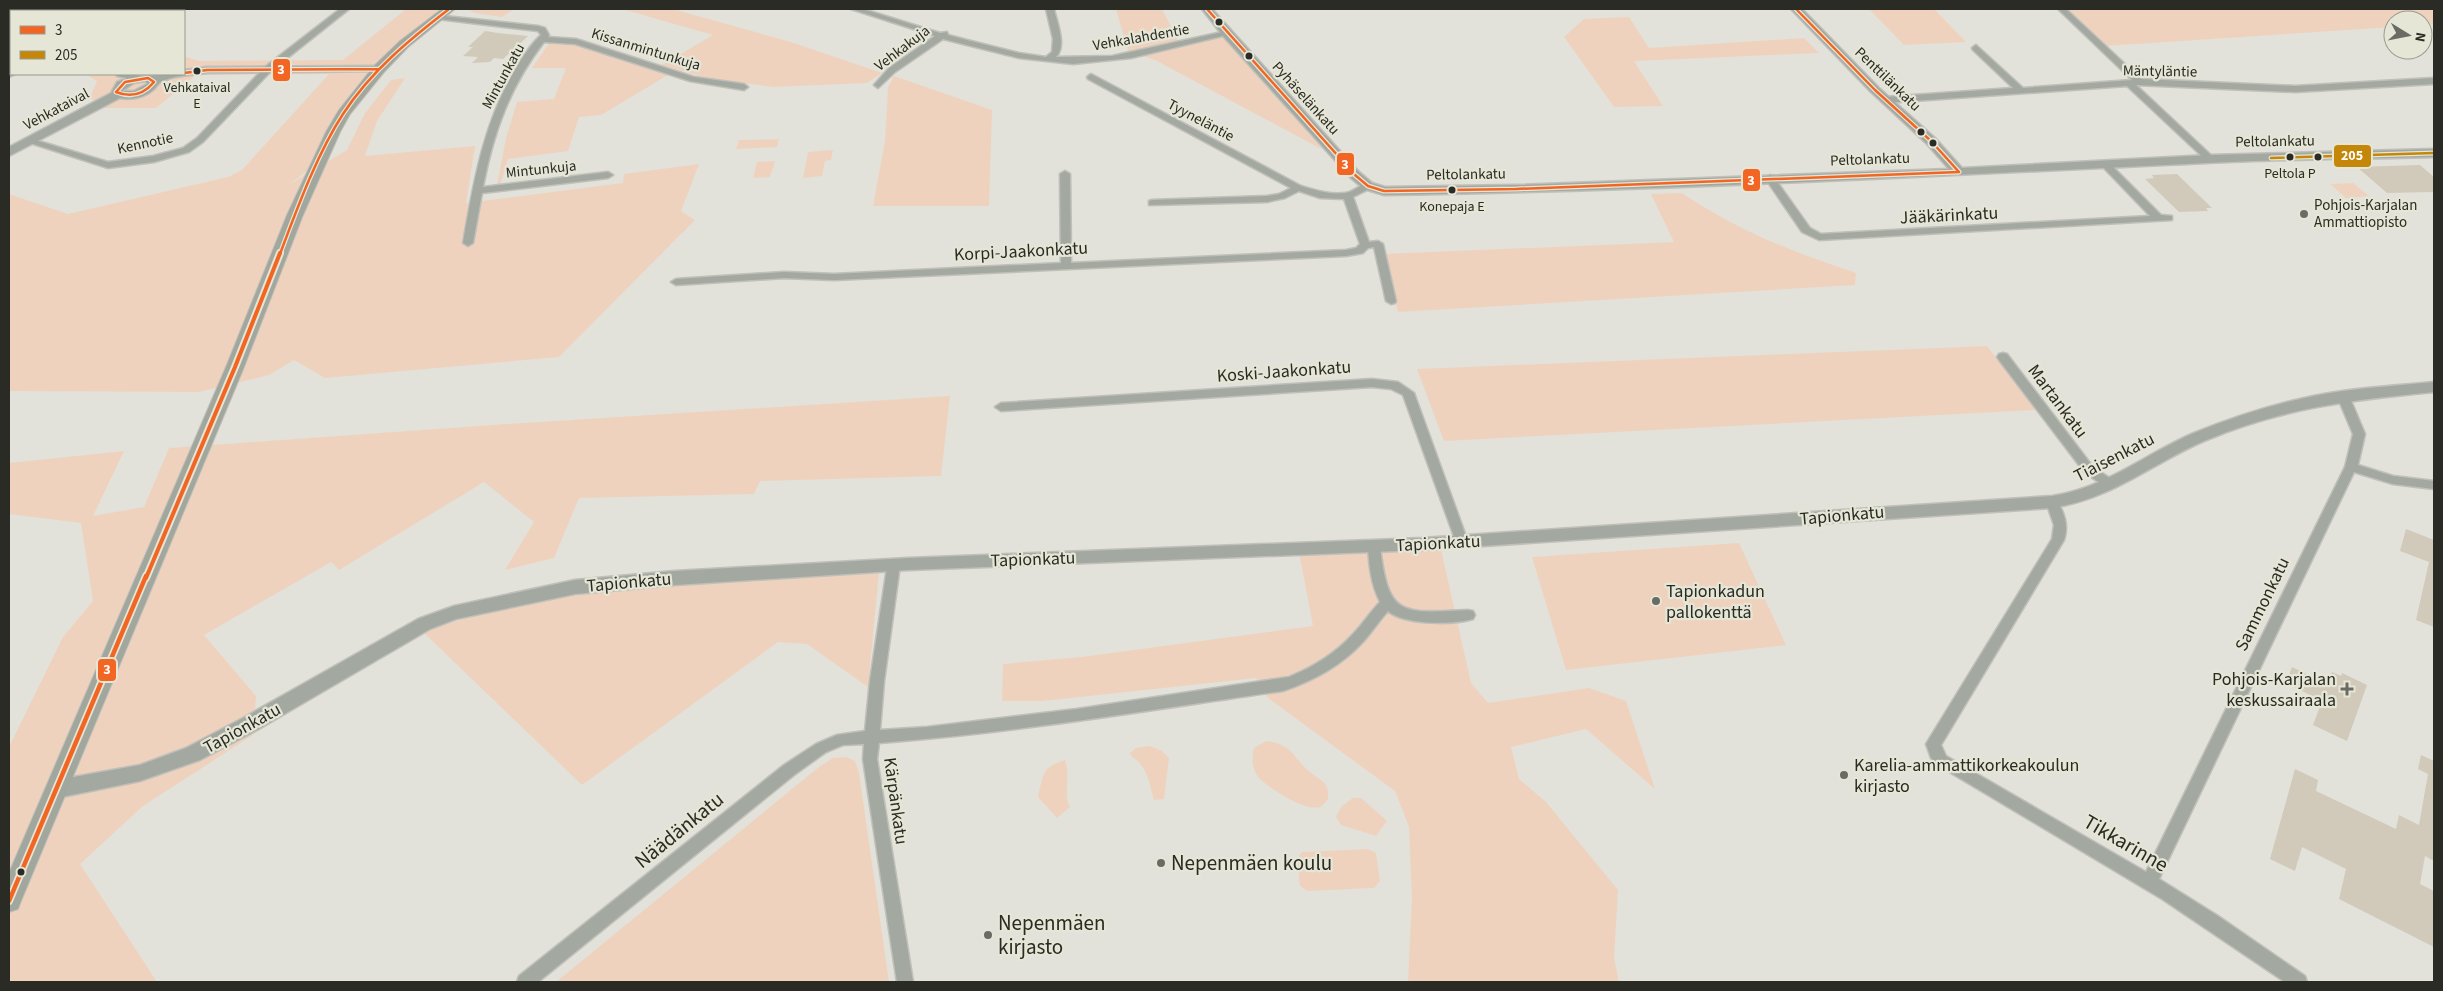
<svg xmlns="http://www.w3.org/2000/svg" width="2443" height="991" viewBox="0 0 2443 991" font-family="'Source Sans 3',sans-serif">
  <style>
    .green { fill: #efd2be }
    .building { fill: #d1caba }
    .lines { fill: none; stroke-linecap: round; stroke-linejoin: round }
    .minor-casing { stroke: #c0c0ba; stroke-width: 3 }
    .tertiary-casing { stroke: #c0c0ba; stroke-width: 3 }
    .secondary-casing { stroke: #c0c0ba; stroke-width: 2 }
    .minor { fill: #a3a8a0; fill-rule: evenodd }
    .tertiary { fill: #a3a8a0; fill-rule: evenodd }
    .secondary { fill: #a2a79e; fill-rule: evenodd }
    .bus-1-far2-casing { stroke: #e5e6d6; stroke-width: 5 }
    .bus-1-far1-casing { stroke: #e5e6d6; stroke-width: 8 }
    .bus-1-casing { stroke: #e5e6d6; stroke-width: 8 }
    .bus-2-casing { stroke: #e5e6d6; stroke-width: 5 }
    .bus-1-far2 { stroke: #f26522; stroke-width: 2.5 }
    .bus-1-far1 { stroke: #f26522; stroke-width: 4 }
    .bus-1 { stroke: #f26522; stroke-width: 4.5 }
    .bus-2 { stroke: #c48709; stroke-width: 2.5 }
    .bus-dot { fill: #2a2b24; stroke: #e5e6d6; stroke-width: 2 }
    .poi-dot { fill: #6a6b64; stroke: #e5e6d6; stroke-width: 2 }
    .labels { text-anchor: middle; stroke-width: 4.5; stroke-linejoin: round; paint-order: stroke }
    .far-bus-label { font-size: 14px; fill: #2a2b24; stroke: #e5e6d6 }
    .far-street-label { font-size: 15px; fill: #2a2b24; stroke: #e5e6d6 }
    .far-poi-label { font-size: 15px; fill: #2a2b24; stroke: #e5e6d6; text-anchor: start }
    .street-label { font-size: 18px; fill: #2a2b24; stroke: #e5e6d6 }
    .poi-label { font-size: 18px; fill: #2a2b24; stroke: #e5e6d6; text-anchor: start }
    .near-street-label { font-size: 21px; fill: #2a2b24; stroke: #e5e6d6 }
    .near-poi-label { font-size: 21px; fill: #2a2b24; stroke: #e5e6d6; text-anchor: start }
    .line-badge { stroke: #e5e6d6; stroke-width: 2 }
    .badge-label { font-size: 14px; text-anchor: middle; font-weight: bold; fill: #fff }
  </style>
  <rect width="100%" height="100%" fill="#e2e2da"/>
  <!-- green -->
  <path class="green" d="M406,9H443L389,52L355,89L334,119L308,170L290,184L347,150L365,113L391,80L405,78L377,121L365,156L475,146L466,203L623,183L624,174L699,164L681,211L695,220L559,357L325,378L294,360L269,375L199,392L9,391V194L68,214L228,177L242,170L329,74L196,75L156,108H100L90,97L97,81L85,74H184V56L199,61L343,60Z
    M471,9H514L502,17L475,13L469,10Z
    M622,9H673L791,42L882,73L867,83L773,87L707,78L662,65L713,35Z
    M1116,9H1162L1179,42L1220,33L1323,150L1155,60L1128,51Z
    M1869,9H1934L1966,42L1904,45Z
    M2059,9H2434V24L2423,25V20H2393V27L2106,46L2090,37Z
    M1629,17L1649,48L1804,38L1819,53L1634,61L1663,106L1614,107L1564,37L1584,19Z
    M550,42L580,46L668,75L601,115L579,117L568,151L508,159L500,185H497L506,138L517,102L554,99L566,68H532Z
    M894,76L992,110L989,206H873L885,141L888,87Z
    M779,139L777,147L736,149L739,140Z
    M833,150L831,160L825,161L822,176L803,178L808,152Z
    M775,161L770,177L753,178L757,162Z
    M2353,183L2369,196L2346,198L2330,184Z
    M1682,193C1740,232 1791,251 1856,273L1855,285L1398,312L1384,254L1674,242L1651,194Z
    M1987,346L2036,410L1444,441L1417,369Z
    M950,396L941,476L760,481L754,494L579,498L554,558L505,570L534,522L484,482L339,570L331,562L204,635L256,696L253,735L143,806L80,864L157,982H9V747L63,637L93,601L81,523L9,514V463L124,451L93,516L144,507L169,448L492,425Z
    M1739,543L1786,645L1566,670L1532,557Z
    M1440,545L1471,683L1488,703L1589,688L1626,701L1655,789L1586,729L1511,747L1519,779L1546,802L1618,890L1614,958L1619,982H1408L1412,899L1409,827L1395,791L1268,698L1256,678L1043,701H1002L1003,664L1081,657L1313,626L1299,552Z
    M879,572L868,687L807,644L778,642L582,785L424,633C464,616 506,608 549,600C658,581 769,579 879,572Z
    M1266,741C1293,744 1292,757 1310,772C1321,781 1330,783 1328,799C1326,801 1323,806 1320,807C1306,812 1271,789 1261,780C1252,771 1251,759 1254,748Z
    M1150,746L1162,751L1169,758L1164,799L1154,800C1149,784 1148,766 1132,757L1130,753L1136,748Z
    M846,757L855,761L859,773L889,982H556L819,767L833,758Z
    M1065,760C1071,777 1063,794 1070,807L1057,818L1038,797C1043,776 1041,767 1065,760Z
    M1353,798H1361L1387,821L1376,836L1341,825L1336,817L1341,807Z
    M1368,849L1376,853L1380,881L1374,888L1307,891L1300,886L1297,860L1302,852Z"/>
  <!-- building -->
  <path class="building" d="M485,31L498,33L528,36L503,59L494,58L490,62L472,63L478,57L463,56L473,47H468Z
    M2420,165L2434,177V192L2387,193L2357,167Z
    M2177,174L2212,208H2206L2208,211L2179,212L2145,179L2154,178L2152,175Z
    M2406,529L2434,540V627L2416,620L2429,562L2400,551Z
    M2292,667L2327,684L2332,672L2341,676L2342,673L2367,685L2347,741L2313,725L2322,701L2286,683Z
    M2421,755L2434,761V861L2425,856L2420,884L2434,891V947L2339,899L2346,869L2302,847L2295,871L2270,859L2295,769L2318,780L2316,791L2396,829L2399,815L2419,825L2428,774L2418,769Z"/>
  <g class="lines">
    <!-- minor casing -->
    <g class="minor-casing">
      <path id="minor" d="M144,9H155L153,11H142Z
        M340,9H349L271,71L203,142L189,152L154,162L108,168L24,141L29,138L32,139L108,162L153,156L183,148L197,138L265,67Z
        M851,9H863L940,33L947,32L948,35L967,40L1019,53L1046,57L1052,52L1053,39L1046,9H1054C1057,23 1067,46 1056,57L1112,56L1227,31L1231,34L1131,58L1073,64L1019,58L943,39L895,72L878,88L874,85L889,68L935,36Z
        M2058,9H2066L2141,79L2295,86L2434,78V84L2295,92L2136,85L2213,157L2215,159L2210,162L2207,161L2127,86L1885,103L1881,100L1885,97L2013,88L1973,50L1972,48L1976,45L2023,88L2132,80Z
        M435,15L538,26L545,28L549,35L548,37L576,39L694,77L744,84L748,87L744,90L690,81L575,44L544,42C510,86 493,133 483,187L608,172L613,175L608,178L482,193L473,243L468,246L463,243C474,180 484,120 518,65C524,55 533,42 541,35L538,31L438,19L434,17Z
        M9,24H11V28H9Z
        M11,70V74H15L9,77V71Z
        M116,74H132L145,78L141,81L117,76Z
        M1091,74L1301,186C1315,190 1330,195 1345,193C1355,192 1361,182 1371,184V188L1353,197L1369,242L1378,241L1383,244L1396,301L1395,303L1391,304L1386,301L1374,247L1368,248L1363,253L1346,256L834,280L784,278L676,285L671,282L676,279L784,272L834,274L1061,263L1060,174L1065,171L1070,174L1071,263L1346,250L1356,248L1360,244L1344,199L1320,198L1299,191L1285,198L1267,202L1149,205V201L1152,200L1267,196L1279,194L1291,188L1088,79L1087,77Z
        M2105,161L2108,162L2161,215L2172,216V220L1819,240L1802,232L1765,178L1770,175L1773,176L1810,228L1821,234L2150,216L2102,166V162Z
        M2003,353L2007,354L2093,467L2114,481L2116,484L2114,487H2106L2085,473L1999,360L1997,357L1999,354Z
        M1372,379L1398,382L1414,393L1468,542L1467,545H1457L1456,542L1403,395L1391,389L1372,387L1001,411L995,407L1001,403Z
        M2343,392L2349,396L2365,434L2358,465L2393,476L2434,481V489L2393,484L2354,472L2159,879L2218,916L2305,976L2307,982H2285L2162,899L1936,764L1931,758L1926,744L2052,539L2054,525L2046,502L2048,499H2056C2064,512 2069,525 2064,540L1941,745L1946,756L2146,872L2345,467L2353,434L2337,396Z
        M1374,541L1379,543L1380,546C1388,618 1402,613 1468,610L1473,611L1475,615L1473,619C1453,625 1404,625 1388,611C1379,621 1372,632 1363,642C1342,665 1313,681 1283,691C1149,710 1014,733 879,743L877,759L913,982H897L863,759L864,744L843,745L826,752L794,775L538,982H517L519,976L784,765L816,744L837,735L865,731L870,681L888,561H898L900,565L884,681L880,730L927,727L1077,709L1289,677C1313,667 1335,654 1353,634C1363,624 1370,612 1380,602C1371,584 1369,566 1368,546L1369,543Z"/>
    </g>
    <!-- tertiary casing -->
    <g class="tertiary-casing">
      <path id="tertiary" d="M1202,9H1212L1359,172L1372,183L1385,187L1516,185L1949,169L1927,144L1871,92L1791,9H1802L1879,88L1935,138L1962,168L2210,155L2434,149V157C2359,159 2283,159 2207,163C1933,176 1659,191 1384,195L1364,189L1351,178L1223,36Z
        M379,66L385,69L383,71L207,73C193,75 173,75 161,82C158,83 156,88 153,90C144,98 131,100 120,98L9,156V147L111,93L117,82L130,77L184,74V70L207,67ZM146,81L147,84L134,91H122L134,83Z
        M2434,382V392C2351,400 2282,408 2204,441C2149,465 2114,498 2052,508L1423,550L908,570L675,585L575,594L456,619L430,629L257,730L200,760L140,781L57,798L50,795L47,789L50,783L57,780L140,765L186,748L243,718L418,619L454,606L575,580L675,571L908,558L1423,538L2052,496C2106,488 2145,454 2194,433C2241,414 2292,398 2343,391C2373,387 2404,385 2434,382Z"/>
    </g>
    <!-- secondary casing -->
    <g class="secondary-casing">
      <path id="secondary" d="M442,9H455L408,47L384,72L350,114L340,132L303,215L244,367L21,901L18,909L9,912V873L226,367L287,215L326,132L339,110L374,66L400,41Z"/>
    </g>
    <!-- minor -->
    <use href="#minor" class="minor"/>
    <!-- tertiary -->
    <use href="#tertiary" class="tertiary"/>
    <!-- secondary -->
    <use href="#secondary" class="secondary"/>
    <!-- bus-1-far2 casing -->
    <g class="bus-1-far2-casing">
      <path id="bus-1-far2" d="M1207,9L1355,175L1368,186L1384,191L1516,189L1959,172
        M1796,9L1875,90L1931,141L1959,172
        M184,73L207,70L379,69
        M148,78L154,82C144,94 131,98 116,92L125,82Z
        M280,254C297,209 317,154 343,114C371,71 409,40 449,9"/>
    </g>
    <!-- bus-1-far1 casing -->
    <g class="bus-1-far1-casing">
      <path id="bus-1-far1" d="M146,578L235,367L280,253"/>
    </g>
    <!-- bus-1 casing -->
    <g class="bus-1-casing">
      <path id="bus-1" d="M9,901L146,576"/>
    </g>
    <!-- bus-2 casing -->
    <g class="bus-2-casing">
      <path id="bus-2" d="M2271,158L2434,153"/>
    </g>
    <!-- bus-1-far2 -->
    <use href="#bus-1-far2" class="bus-1-far2"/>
    <!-- bus-1-far1 -->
    <use href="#bus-1-far1" class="bus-1-far1"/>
    <!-- bus-1 -->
    <use href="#bus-1" class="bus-1"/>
    <!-- bus-2 -->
    <use href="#bus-2" class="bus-2"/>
  </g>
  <!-- markers -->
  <g class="bus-dot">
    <circle cx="1219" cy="22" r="4.5"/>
    <circle cx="1249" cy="56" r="4.5"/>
    <circle cx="197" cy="71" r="4.5"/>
    <circle cx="1921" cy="132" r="4.5"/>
    <circle cx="1933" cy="143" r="4.5"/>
    <circle cx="2290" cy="157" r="4.5"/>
    <circle cx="2318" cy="157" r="4.5"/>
    <circle cx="1452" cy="190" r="4.5"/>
    <circle cx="21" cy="872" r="4.5"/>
  </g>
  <g class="poi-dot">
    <circle cx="2304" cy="214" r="5"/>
    <circle cx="1656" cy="601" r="5"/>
    <path d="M2344.5 681.5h5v5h5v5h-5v5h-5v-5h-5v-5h5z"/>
    <circle cx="1844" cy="775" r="5"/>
    <circle cx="1161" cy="863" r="5"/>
    <circle cx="988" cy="935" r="5"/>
  </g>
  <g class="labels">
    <!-- far-bus labels -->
    <g class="far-bus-label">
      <text x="197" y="92">Vehkataival<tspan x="197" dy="16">E</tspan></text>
      <text x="2290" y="178">Peltola P</text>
      <text x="1452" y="211">Konepaja E</text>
    </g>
    <!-- far-street labels -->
    <g class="far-street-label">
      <text transform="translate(1141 37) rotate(-10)" y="5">Vehkalahdentie</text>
      <text transform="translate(902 48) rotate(-37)" y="5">Vehkakuja</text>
      <text transform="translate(646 49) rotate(17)" y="5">Kissanmintunkuja</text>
      <text transform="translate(2160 71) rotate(1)" y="5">Mäntyläntie</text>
      <text transform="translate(503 76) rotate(-61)" y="5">Mintunkatu</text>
      <text transform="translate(1888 79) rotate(44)" y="5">Penttilänkatu</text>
      <text transform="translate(1306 98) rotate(48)" y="5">Pyhäselänkatu</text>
      <text transform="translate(56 109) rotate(-28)" y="5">Vehkataival</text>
      <text transform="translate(1201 120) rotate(28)" y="5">Tyyneläntie</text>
      <text transform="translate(2275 141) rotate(-1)" y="5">Peltolankatu</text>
      <text transform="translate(145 143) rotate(-12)" y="5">Kennotie</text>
      <text transform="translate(1870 159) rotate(-2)" y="5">Peltolankatu</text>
      <text transform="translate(541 169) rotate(-6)" y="5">Mintunkuja</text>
      <text transform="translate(1466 174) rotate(-1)" y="5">Peltolankatu</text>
    </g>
    <!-- far-poi labels -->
    <g class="far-poi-label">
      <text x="2314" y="210">Pohjois-Karjalan<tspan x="2314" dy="17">Ammattiopisto</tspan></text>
    </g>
    <!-- street labels -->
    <g class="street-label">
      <text transform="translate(1949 215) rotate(-3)" y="6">Jääkärinkatu</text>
      <text transform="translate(1021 251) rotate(-3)" y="6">Korpi-Jaakonkatu</text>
      <text transform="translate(1284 371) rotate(-4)" y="6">Koski-Jaakonkatu</text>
      <text transform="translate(2058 401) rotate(53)" y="6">Martankatu</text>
      <text transform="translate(2114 457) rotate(-27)" y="6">Tiaisenkatu</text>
      <text transform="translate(1842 515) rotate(-5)" y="6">Tapionkatu</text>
      <text transform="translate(1438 543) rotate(-3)" y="6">Tapionkatu</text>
      <text transform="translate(1033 559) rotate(-2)" y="6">Tapionkatu</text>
      <text transform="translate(629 582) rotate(-5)" y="6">Tapionkatu</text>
      <text transform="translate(2262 604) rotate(-64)" y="6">Sammonkatu</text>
      <text transform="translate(242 728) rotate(-29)" y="6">Tapionkatu</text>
      <text transform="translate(896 801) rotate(82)" y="6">Kärpänkatu</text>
    </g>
    <!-- poi labels -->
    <g class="poi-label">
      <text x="1666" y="597">Tapionkadun<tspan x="1666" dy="21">pallokenttä</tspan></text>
      <text x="2336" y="685" text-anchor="end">Pohjois-Karjalan<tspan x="2336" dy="21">keskussairaala</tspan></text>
      <text x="1854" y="771">Karelia-ammattikorkeakoulun<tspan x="1854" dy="21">kirjasto</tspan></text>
    </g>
    <!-- near-street labels -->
    <g class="near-street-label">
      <text transform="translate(679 830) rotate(-39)" y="7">Näädänkatu</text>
      <text transform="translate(2126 843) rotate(30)" y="7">Tikkarinne</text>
    </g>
    <!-- near-poi labels -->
    <g class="near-poi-label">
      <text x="1171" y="870">Nepenmäen koulu</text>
      <text x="998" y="930">Nepenmäen<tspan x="998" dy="24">kirjasto</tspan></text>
    </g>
  </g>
  <g class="line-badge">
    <rect x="272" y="58" width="19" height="24" rx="5" fill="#f26522"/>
    <rect x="2333" y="144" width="39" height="24" rx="5" fill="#c48709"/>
    <rect x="1336" y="152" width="19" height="24" rx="5" fill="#f26522"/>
    <rect x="1742" y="168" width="19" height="24" rx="5" fill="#f26522"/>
    <rect x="97" y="658" width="20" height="24" rx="5" fill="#f26522"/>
  </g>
  <g class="badge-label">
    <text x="281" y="74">3</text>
    <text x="2352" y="160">205</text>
    <text x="1345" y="169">3</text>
    <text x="1751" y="185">3</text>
    <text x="107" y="674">3</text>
  </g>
  <!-- border -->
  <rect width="2443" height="991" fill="none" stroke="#2a2b24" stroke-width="20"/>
  <!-- legend -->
  <rect x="10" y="10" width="175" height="65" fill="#e5e6d6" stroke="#9a9b8f"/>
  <rect x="20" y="26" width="25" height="8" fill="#f26522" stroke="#9a9b8f"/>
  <text x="55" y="35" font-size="15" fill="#2a2b24">3</text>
  <rect x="20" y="51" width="25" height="8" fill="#c48709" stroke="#9a9b8f"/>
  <text x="55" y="60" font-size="15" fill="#2a2b24">205</text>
  <!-- north arrow -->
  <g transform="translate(2408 35) rotate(100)"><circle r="24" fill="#e5e6d6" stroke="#9a9b8f"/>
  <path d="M0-4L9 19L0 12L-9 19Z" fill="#6a6b64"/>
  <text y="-8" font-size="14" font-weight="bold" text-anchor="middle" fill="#2a2b24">N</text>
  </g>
</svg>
